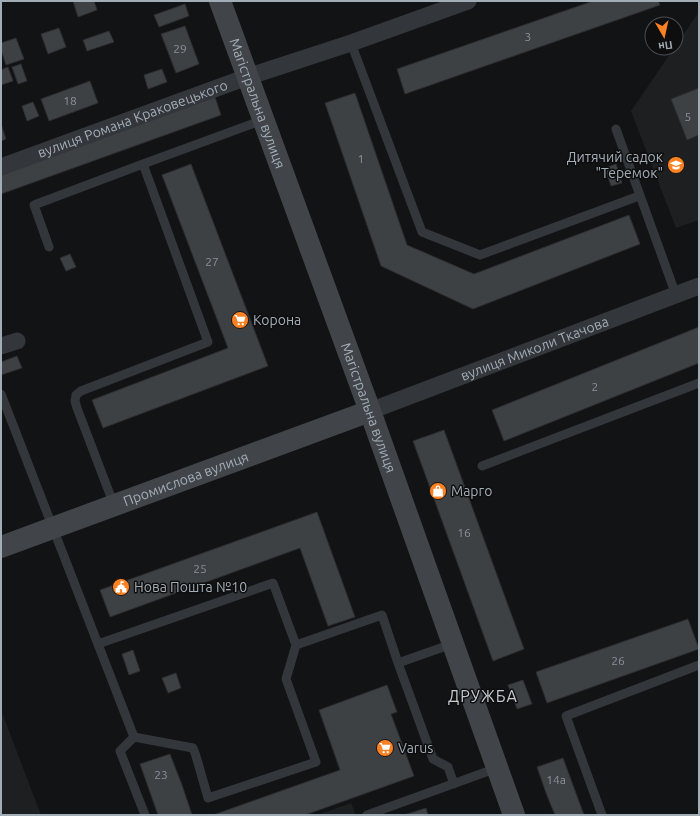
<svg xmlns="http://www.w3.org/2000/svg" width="700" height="816" viewBox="0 0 700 816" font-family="Ubuntu,sans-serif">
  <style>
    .built { fill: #1e1f21 }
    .building { fill: #3e4144; stroke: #2c2d30 }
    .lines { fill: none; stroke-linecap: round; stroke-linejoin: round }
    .lane { stroke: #33363a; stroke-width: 9 }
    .street { stroke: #33363a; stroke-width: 17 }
    .secondary { stroke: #41454a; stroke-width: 22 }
    .labels { text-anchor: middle; stroke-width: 3; stroke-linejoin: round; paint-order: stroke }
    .number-label { font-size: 12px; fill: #8a929a }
    .street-label { font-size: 14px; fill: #a3adb6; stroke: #0e0e0f }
    .poi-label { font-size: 14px; fill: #a3adb6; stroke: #0e0e0f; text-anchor: start }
    .quarter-label { font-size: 16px; letter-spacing: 1px; fill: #c4cbd1; stroke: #0e0e0f }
  </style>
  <rect width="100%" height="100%" fill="#121314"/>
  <!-- built -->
  <path class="built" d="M699,12V220L676,228L631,111L674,48H676V45Z
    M1,710L41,815H1Z
    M351,803L356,815H317Z"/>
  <!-- building -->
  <path class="building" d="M73,1H94L97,10L78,17Z
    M593,1H658L660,5L405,94L397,69Z
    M185,4L189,16L159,27L154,15Z
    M185,26L199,64L176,73L161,34Z
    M59,28L66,47L48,54L41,34Z
    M109,31L114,42L87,51L83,40Z
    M16,38L24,59L6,65L1,50V43Z
    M21,64L27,81L18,84L12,67Z
    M8,67L13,81L1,85V70Z
    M162,69L167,82L148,89L144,75Z
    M90,81L98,103L49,121L41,99Z
    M699,88V135L687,140L671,99Z
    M355,93L407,245L474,274L629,215L640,244L473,309L381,266L325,103Z
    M215,97L221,115L1,194V174Z
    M33,102L39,116L27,121L22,106Z
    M1,124L6,139L1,141Z
    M191,164L268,366L103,428L92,400L228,348L162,175Z
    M616,164L622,183L611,186L605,168Z
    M70,254L76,267L66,271L60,258Z
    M699,327V363L504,441L492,410Z
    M17,356L22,368L1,375V362Z
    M444,430L524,649L493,661L413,441Z
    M317,512L355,617L328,626L300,548L110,617L100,590Z
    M688,619L699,649L547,703L536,672Z
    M133,650L140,671L129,675L122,654Z
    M176,673L181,688L168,693L162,678Z
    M523,680L532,704L517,709L508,685Z
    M387,685L397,712L391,714L414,776L305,815H213L340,770L319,710Z
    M170,754L182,785L192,815H158L140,764Z
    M563,758L584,815H555L546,793L537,767Z
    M426,808L428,815H404Z"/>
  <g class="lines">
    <!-- lane -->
    <path class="lane" d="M351,43L422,232L480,255L639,196
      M616,129L676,295
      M49,247L34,205L143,164
      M1,394L134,737L120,751L145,815
      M482,466L699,383
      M114,505L77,408L75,401L76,395L81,391L208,342L143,164L263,120
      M98,644L273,583L296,645L382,615L398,663
      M452,644L398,663L433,759L448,767L454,784
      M134,737L193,748L196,756L208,798L316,762L286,679L296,645
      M367,815L497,768
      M602,815L566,716L699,665"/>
    <!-- street -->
    <g class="street">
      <path id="s1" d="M1,167L247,77L351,43L468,1"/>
      <path d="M1,346L17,341"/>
      <path id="s2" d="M370,411L699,286"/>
    </g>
    <!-- secondary -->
    <g class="secondary">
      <path id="s3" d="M220,1L370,411L514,815"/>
      <path id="s4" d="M1,547L370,411"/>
    </g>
  </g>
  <!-- icons -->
  <defs>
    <g id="school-disc" transform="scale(0.9)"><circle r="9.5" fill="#fc8123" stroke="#0e0e0f"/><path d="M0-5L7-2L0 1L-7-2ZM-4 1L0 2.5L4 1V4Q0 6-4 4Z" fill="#fff"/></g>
    <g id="supermarket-disc" transform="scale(0.9)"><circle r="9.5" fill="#fc8123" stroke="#0e0e0f"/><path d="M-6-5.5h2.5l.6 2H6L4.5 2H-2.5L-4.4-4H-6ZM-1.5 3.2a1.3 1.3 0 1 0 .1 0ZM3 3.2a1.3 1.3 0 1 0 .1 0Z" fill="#fff"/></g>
    <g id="shop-disc" transform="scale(0.9)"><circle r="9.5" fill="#fc8123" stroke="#0e0e0f"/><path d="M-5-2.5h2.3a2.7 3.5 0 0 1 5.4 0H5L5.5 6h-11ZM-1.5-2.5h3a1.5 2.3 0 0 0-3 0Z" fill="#fff"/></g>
    <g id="civic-disc" transform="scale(0.9)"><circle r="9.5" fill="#fc8123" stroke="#0e0e0f"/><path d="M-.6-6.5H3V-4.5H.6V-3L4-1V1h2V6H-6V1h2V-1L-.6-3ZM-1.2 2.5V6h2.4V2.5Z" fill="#fff"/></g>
  </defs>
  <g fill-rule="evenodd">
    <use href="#school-disc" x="676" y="165"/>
    <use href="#supermarket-disc" x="240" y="320"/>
    <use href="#shop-disc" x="438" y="491"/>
    <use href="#civic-disc" x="121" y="587"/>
    <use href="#supermarket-disc" x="385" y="748"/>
  </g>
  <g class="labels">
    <!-- number labels -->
    <g class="number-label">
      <text x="528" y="41">3</text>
      <text x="180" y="53">29</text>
      <text x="70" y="105">18</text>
      <text x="688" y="121">5</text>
      <text x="361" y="163">1</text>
      <text x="212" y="266">27</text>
      <text x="595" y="391">2</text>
      <text x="464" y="537">16</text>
      <text x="200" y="573">25</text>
      <text x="618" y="665">26</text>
      <text x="161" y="779">23</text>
      <text x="556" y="784">14а</text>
    </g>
    <!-- street labels -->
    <g class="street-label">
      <text dy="5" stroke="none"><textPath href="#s3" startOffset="109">Магістральна вулиця</textPath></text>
      <text dy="5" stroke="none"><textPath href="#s1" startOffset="140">вулиця Романа Краковецького</textPath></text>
      <text dy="5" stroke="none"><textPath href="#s2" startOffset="176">вулиця Миколи Ткачова</textPath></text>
      <text dy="5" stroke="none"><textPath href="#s3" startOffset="433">Магістральна вулиця</textPath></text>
      <text dy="5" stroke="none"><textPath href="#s4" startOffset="197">Промислова вулиця</textPath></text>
    </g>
    <!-- poi labels -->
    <g class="poi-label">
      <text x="663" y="162" text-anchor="end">Дитячий садок<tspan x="663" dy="16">"Теремок"</tspan></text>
      <text x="253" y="325">Корона</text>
      <text x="451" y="496">Марго</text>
      <text x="134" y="592">Нова Пошта №10</text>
      <text x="398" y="753">Varus</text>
    </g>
    <!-- quarter labels -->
    <g class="quarter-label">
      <text x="483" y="702">ДРУЖБА</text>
    </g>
  </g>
  <!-- border -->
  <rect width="700" height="816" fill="none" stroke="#a3adb6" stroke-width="4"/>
  <!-- north arrow -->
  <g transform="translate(664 36) rotate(171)"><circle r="19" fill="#0e0e0f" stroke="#4a4e52"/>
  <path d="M0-3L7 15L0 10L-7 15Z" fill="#fc8123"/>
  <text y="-6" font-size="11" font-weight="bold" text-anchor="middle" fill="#a3adb6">Пн</text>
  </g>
</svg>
